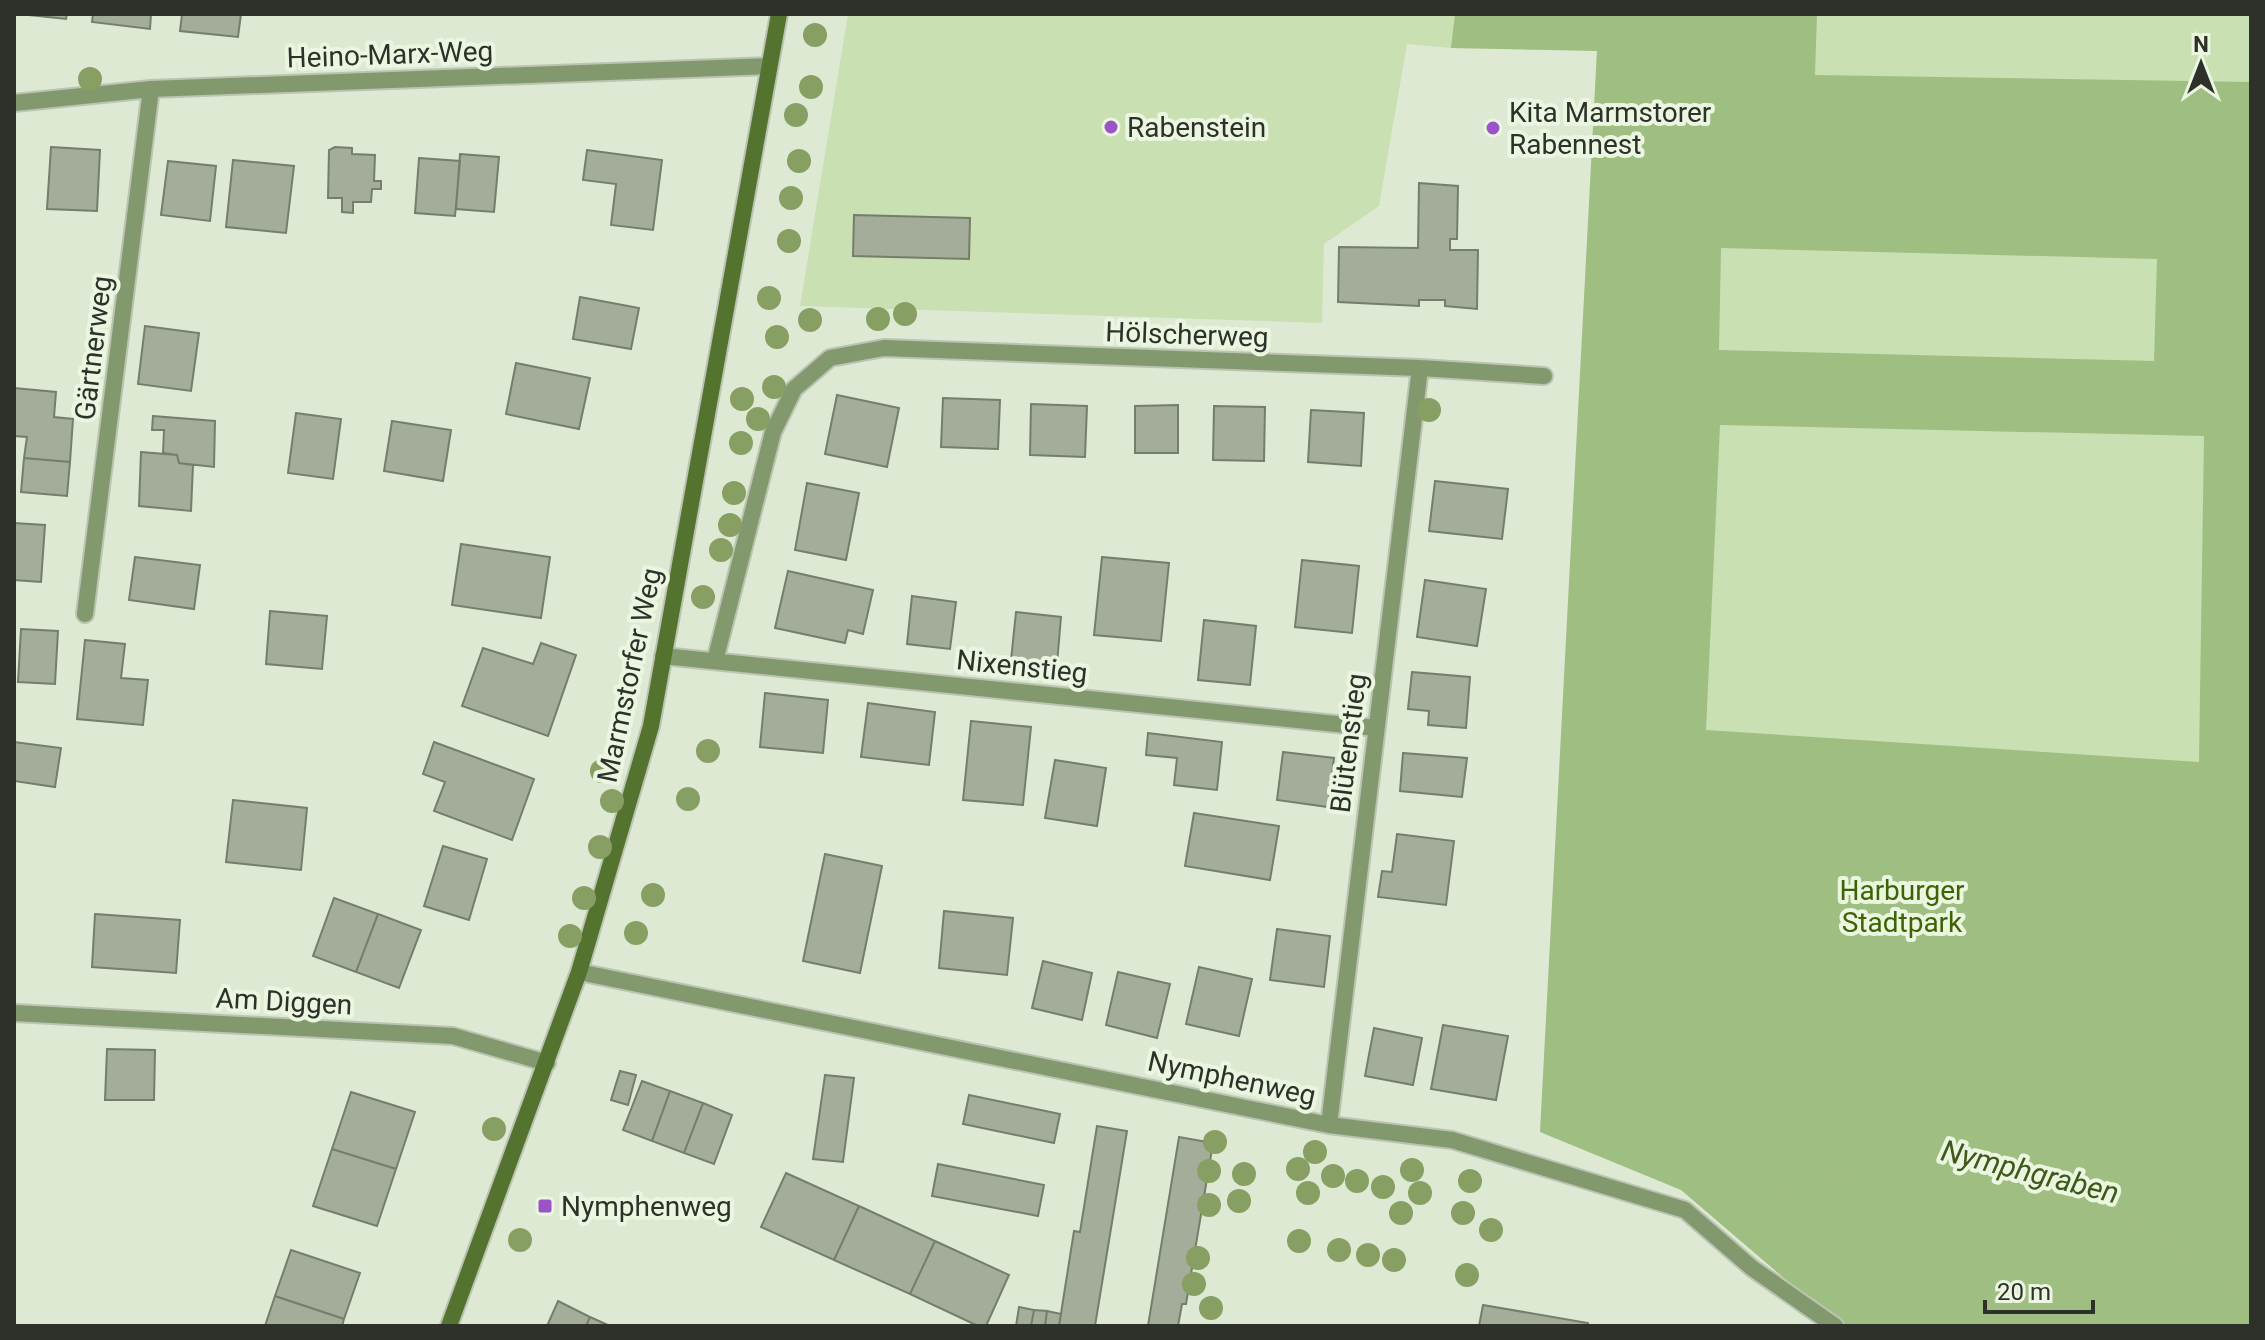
<svg xmlns="http://www.w3.org/2000/svg" width="2265" height="1340" viewBox="0 0 2265 1340" font-family="Roboto,sans-serif">
  <style>
    .green { fill: #c8e0b2 }
    .forest { fill: #9fbe81; fill-rule: evenodd }
    .lines { fill: none; stroke-linecap: round; stroke-linejoin: round }
    .stream { stroke: #a0be81; stroke-width: 11 }
    .building { fill: #a3ad99; stroke: #747e6b; stroke-width: 2 }
    .street-casing { stroke: #bbc4b2; stroke-width: 20 }
    .secondary-casing { stroke: #bbc4b2; stroke-width: 20 }
    .street { stroke: #82996d; stroke-width: 16 }
    .secondary { stroke: #54732f; stroke-width: 16 }
    .tree { fill: #879f62 }
    .poi-dot { fill: #9a54c8; stroke: #ebf6e1; stroke-width: 3 }
    .labels { text-anchor: middle; stroke-width: 8; stroke-linejoin: round; paint-order: stroke }
    .street-label { font-size: 28px; fill: #2d3129; stroke: #ebf6e1 }
    .poi-label { font-size: 28px; fill: #2d3129; stroke: #ebf6e1; text-anchor: start }
    .park-label { font-size: 28px; fill: #3f6304; stroke: #ebf6e1 }
    .water-label { font-size: 30px; font-style: italic; fill: #3e5a1b; stroke: #ebf6e1 }
  </style>
  <rect width="100%" height="100%" fill="#dee9d4"/>
  <!-- green -->
  <path class="green" d="M848,14H2251V1326L1860,1314L1583,328L1597,50L1451,48L1407,44L1379,206L1324,244L1322,323L800,306Z"/>
  <!-- forest -->
  <path class="forest" d="M1455,14H1817L1815,75L2251,82V1326H1840L1681,1190L1540,1132L1597,51L1451,48ZM1721,248L2157,259L2154,361L1719,350ZM1720,425L2204,436L2199,762L1706,730Z"/>
  <g class="lines">
    <!-- stream -->
    <path class="stream" d="M1776,1193L1874,1165L1911,1164L1954,1172L2053,1198L2126,1220L2165,1239L2251,1305"/>
  </g>
  <!-- building -->
  <path class="building" d="M19,14H67L66,19Z
    M93,14H151L150,29L92,22Z
    M182,14H241L238,37L180,31Z
    M51,147L100,150L97,211L47,209Z
    M335,147L352,148V154L375,155L374,181H381V189H372L371,202H353V213L342,212V198H328L329,150Z
    M587,150L662,160L653,230L611,225L616,184L583,180Z
    M460,154L499,157L494,212L456,209Z
    M419,158L460,161L455,216L415,213Z
    M233,160L294,166L286,233L226,227Z
    M168,161L216,166L210,221L161,215Z
    M1419,183L1458,186L1457,239H1450V250H1478L1477,309L1445,306V300H1419V306L1338,302L1339,247L1418,248Z
    M854,215L970,218L969,259L853,256Z
    M580,297L639,308L631,349L573,339Z
    M145,326L199,333L191,391L138,384Z
    M516,363L590,378L579,429L506,414Z
    M14,388L56,392L54,417L73,419L70,462L24,458L27,437L14,436Z
    M837,395L899,408L887,467L825,454Z
    M943,398L1000,400L998,449L941,447Z
    M1031,404L1087,406L1085,457L1030,455Z
    M1178,405V453H1135V406Z
    M1214,406L1265,407L1264,461L1213,460Z
    M1311,410L1364,413L1361,466L1308,462Z
    M296,413L341,419L333,479L288,473Z
    M153,416L215,421L214,467L179,463L177,455L163,453L164,430H152Z
    M392,421L451,430L443,481L384,471Z
    M141,452L177,455L179,463L193,465L191,511L139,506Z
    M24,458L70,462L67,496L21,492Z
    M1435,481L1508,489L1502,539L1429,531Z
    M807,483L859,493L846,560L795,550Z
    M14,523L45,525L41,582L14,580Z
    M461,544L550,557L541,618L452,605Z
    M135,557L200,565L194,609L129,600Z
    M1102,557L1169,563L1161,641L1094,635Z
    M1302,560L1359,566L1352,633L1295,627Z
    M788,571L873,590L863,634L848,630L845,643L775,628Z
    M1425,580L1486,589L1477,646L1417,637Z
    M912,596L956,602L950,649L907,644Z
    M270,611L327,616L322,669L266,664Z
    M1016,612L1061,617L1057,664L1011,660Z
    M1204,620L1256,626L1250,685L1198,680Z
    M21,629L58,631L55,684L18,682Z
    M85,640L125,644L121,678L148,680L143,725L77,719Z
    M541,643L576,655L548,736L462,706L483,648L533,664Z
    M1412,672L1470,677L1466,728L1428,725L1429,711L1408,709Z
    M765,693L828,700L823,753L760,747Z
    M868,703L935,712L929,765L861,757Z
    M971,721L1031,727L1023,805L963,800Z
    M1148,733L1222,742L1217,790L1174,785L1177,758L1146,755Z
    M14,742L61,748L55,787L14,781Z
    M434,742L534,779L512,840L434,811L445,782L423,774Z
    M1283,752L1334,758L1328,807L1277,800Z
    M1403,753L1467,758L1462,797L1400,791Z
    M1055,760L1106,768L1097,826L1045,818Z
    M233,800L307,808L301,870L226,862Z
    M1194,813L1279,826L1270,880L1185,866Z
    M1397,834L1454,841L1446,905L1378,897L1382,871L1392,872Z
    M443,846L487,859L469,920L424,906Z
    M825,854L882,866L860,973L803,961Z
    M334,898L378,914L356,972L313,956Z
    M944,911L1013,918L1007,975L939,968Z
    M95,914L180,920L176,973L92,967Z
    M378,914L421,930L399,988L356,972Z
    M1277,929L1330,936L1324,987L1270,980Z
    M1043,961L1092,973L1082,1020L1032,1008Z
    M1199,967L1252,979L1239,1036L1186,1024Z
    M1118,972L1170,984L1157,1038L1106,1025Z
    M1443,1025L1508,1036L1496,1100L1431,1089Z
    M1374,1028L1422,1038L1413,1085L1365,1076Z
    M107,1049L155,1050L154,1100H105Z
    M620,1071L636,1075L628,1105L611,1100Z
    M825,1075L854,1078L843,1162L813,1159Z
    M642,1081L670,1091L652,1141L623,1130Z
    M670,1091L703,1103L684,1153L652,1141Z
    M351,1092L415,1112L396,1169L332,1149Z
    M969,1095L1060,1114L1054,1143L963,1124Z
    M703,1103L732,1115L714,1164L684,1153Z
    M1097,1126L1127,1131L1095,1326H1059L1074,1231L1080,1232Z
    M1179,1137L1213,1143L1186,1304H1182L1178,1326H1148Z
    M332,1149L396,1169L377,1226L313,1206Z
    M938,1164L1044,1185L1038,1216L932,1196Z
    M786,1173L859,1206L834,1260L761,1227Z
    M859,1206L935,1241L910,1294L834,1260Z
    M935,1241L1009,1275L986,1326H978L910,1294Z
    M291,1250L360,1273L344,1319L275,1296Z
    M275,1296L344,1319L342,1326H265Z
    M558,1301L590,1317L586,1326H547Z
    M1483,1305L1588,1323V1326H1479Z
    M1019,1307L1034,1310L1031,1326H1016Z
    M1034,1310L1047,1311L1045,1326H1031Z
    M1047,1311L1061,1314L1059,1326H1045Z
    M590,1317L610,1326H586Z"/>
  <g class="lines">
    <!-- street casing -->
    <g class="street-casing">
      <path id="street" d="M14,103L151,89L768,66
        M85,614L151,89
        M663,656L1376,728
        M715,661L773,432L794,389L830,358L884,348L1420,368L1544,376
        M579,972L1329,1125L1452,1140L1685,1210L1752,1268L1835,1326
        M14,1013L453,1036L547,1063
        M1329,1125L1420,368"/>
    </g>
    <!-- secondary casing -->
    <g class="secondary-casing">
      <path id="secondary" d="M449,1326L579,972L651,726L779,14"/>
    </g>
    <!-- street -->
    <use href="#street" class="street"/>
    <!-- secondary -->
    <use href="#secondary" class="secondary"/>
  </g>
  <!-- trees -->
  <g class="tree">
    <circle cx="815" cy="35" r="12"/>
    <circle cx="90" cy="79" r="12"/>
    <circle cx="811" cy="87" r="12"/>
    <circle cx="796" cy="115" r="12"/>
    <circle cx="799" cy="161" r="12"/>
    <circle cx="791" cy="198" r="12"/>
    <circle cx="789" cy="241" r="12"/>
    <circle cx="769" cy="298" r="12"/>
    <circle cx="905" cy="314" r="12"/>
    <circle cx="878" cy="319" r="12"/>
    <circle cx="810" cy="320" r="12"/>
    <circle cx="777" cy="337" r="12"/>
    <circle cx="774" cy="387" r="12"/>
    <circle cx="742" cy="399" r="12"/>
    <circle cx="1429" cy="410" r="12"/>
    <circle cx="758" cy="419" r="12"/>
    <circle cx="741" cy="443" r="12"/>
    <circle cx="734" cy="493" r="12"/>
    <circle cx="730" cy="525" r="12"/>
    <circle cx="721" cy="550" r="12"/>
    <circle cx="703" cy="597" r="12"/>
    <circle cx="708" cy="751" r="12"/>
    <circle cx="602" cy="771" r="12"/>
    <circle cx="688" cy="799" r="12"/>
    <circle cx="612" cy="801" r="12"/>
    <circle cx="600" cy="847" r="12"/>
    <circle cx="653" cy="895" r="12"/>
    <circle cx="584" cy="898" r="12"/>
    <circle cx="636" cy="933" r="12"/>
    <circle cx="570" cy="936" r="12"/>
    <circle cx="494" cy="1129" r="12"/>
    <circle cx="1215" cy="1142" r="12"/>
    <circle cx="1315" cy="1152" r="12"/>
    <circle cx="1298" cy="1169" r="12"/>
    <circle cx="1412" cy="1170" r="12"/>
    <circle cx="1209" cy="1171" r="12"/>
    <circle cx="1244" cy="1174" r="12"/>
    <circle cx="1333" cy="1176" r="12"/>
    <circle cx="1357" cy="1181" r="12"/>
    <circle cx="1470" cy="1181" r="12"/>
    <circle cx="1383" cy="1187" r="12"/>
    <circle cx="1308" cy="1193" r="12"/>
    <circle cx="1420" cy="1193" r="12"/>
    <circle cx="1239" cy="1201" r="12"/>
    <circle cx="1209" cy="1205" r="12"/>
    <circle cx="1401" cy="1213" r="12"/>
    <circle cx="1463" cy="1213" r="12"/>
    <circle cx="1491" cy="1230" r="12"/>
    <circle cx="520" cy="1240" r="12"/>
    <circle cx="1299" cy="1241" r="12"/>
    <circle cx="1339" cy="1250" r="12"/>
    <circle cx="1368" cy="1255" r="12"/>
    <circle cx="1198" cy="1258" r="12"/>
    <circle cx="1394" cy="1260" r="12"/>
    <circle cx="1467" cy="1275" r="12"/>
    <circle cx="1194" cy="1284" r="12"/>
    <circle cx="1211" cy="1308" r="12"/>
  </g>
  <!-- markers -->
  <g class="poi-dot">
    <circle cx="1111" cy="127" r="8"/>
    <circle cx="1493" cy="128" r="8"/>
    <rect x="537" y="1198" width="16" height="16" rx="4"/>
  </g>
  <g class="labels">
    <!-- street labels -->
    <g class="street-label">
      <text transform="translate(390 54) rotate(-2)" y="10">Heino-Marx-Weg</text>
      <text transform="translate(1187 334) rotate(2)" y="10">Hölscherweg</text>
      <text transform="translate(93 348) rotate(-83)" y="10">Gärtnerweg</text>
      <text transform="translate(1022 666) rotate(6)" y="10">Nixenstieg</text>
      <text transform="translate(629 675) rotate(-78)" y="10">Marmstorfer Weg</text>
      <text transform="translate(1348 743) rotate(-83)" y="10">Blütenstieg</text>
      <text transform="translate(284 1001) rotate(3)" y="10">Am Diggen</text>
      <text transform="translate(1232 1078) rotate(12)" y="10">Nymphenweg</text>
    </g>
    <!-- poi labels -->
    <g class="poi-label">
      <text x="1509" y="122">Kita Marmstorer<tspan x="1509" dy="32">Rabennest</tspan></text>
      <text x="1127" y="137">Rabenstein</text>
      <text x="561" y="1216">Nymphenweg</text>
    </g>
    <!-- park labels -->
    <g class="park-label">
      <text x="1902" y="900">Harburger<tspan x="1902" dy="32">Stadtpark</tspan></text>
    </g>
    <!-- water labels -->
    <g class="water-label">
      <text transform="translate(2030 1172) rotate(14)" y="10">Nymphgraben</text>
    </g>
  </g>
  <!-- border -->
  <rect width="2265" height="1340" fill="none" stroke="#2d3129" stroke-width="32"/>
  <!-- north arrow -->
  <g transform="translate(2201 64)" stroke="#ebf6e1" stroke-width="6" paint-order="stroke">
  <path d="M0-6L14 30L0 20L-14 30Z" fill="#2d3129"/>
  <text y="-12" font-size="22" font-weight="bold" text-anchor="middle" fill="#2d3129">N</text>
  </g>
  <!-- scale -->
  <path d="M1985 1300v12h108v-12" fill="none" stroke="#2d3129" stroke-width="4"/>
  <text x="1997" y="1300" font-size="24" fill="#2d3129" stroke="#ebf6e1" stroke-width="6" paint-order="stroke">20 m</text>
</svg>
